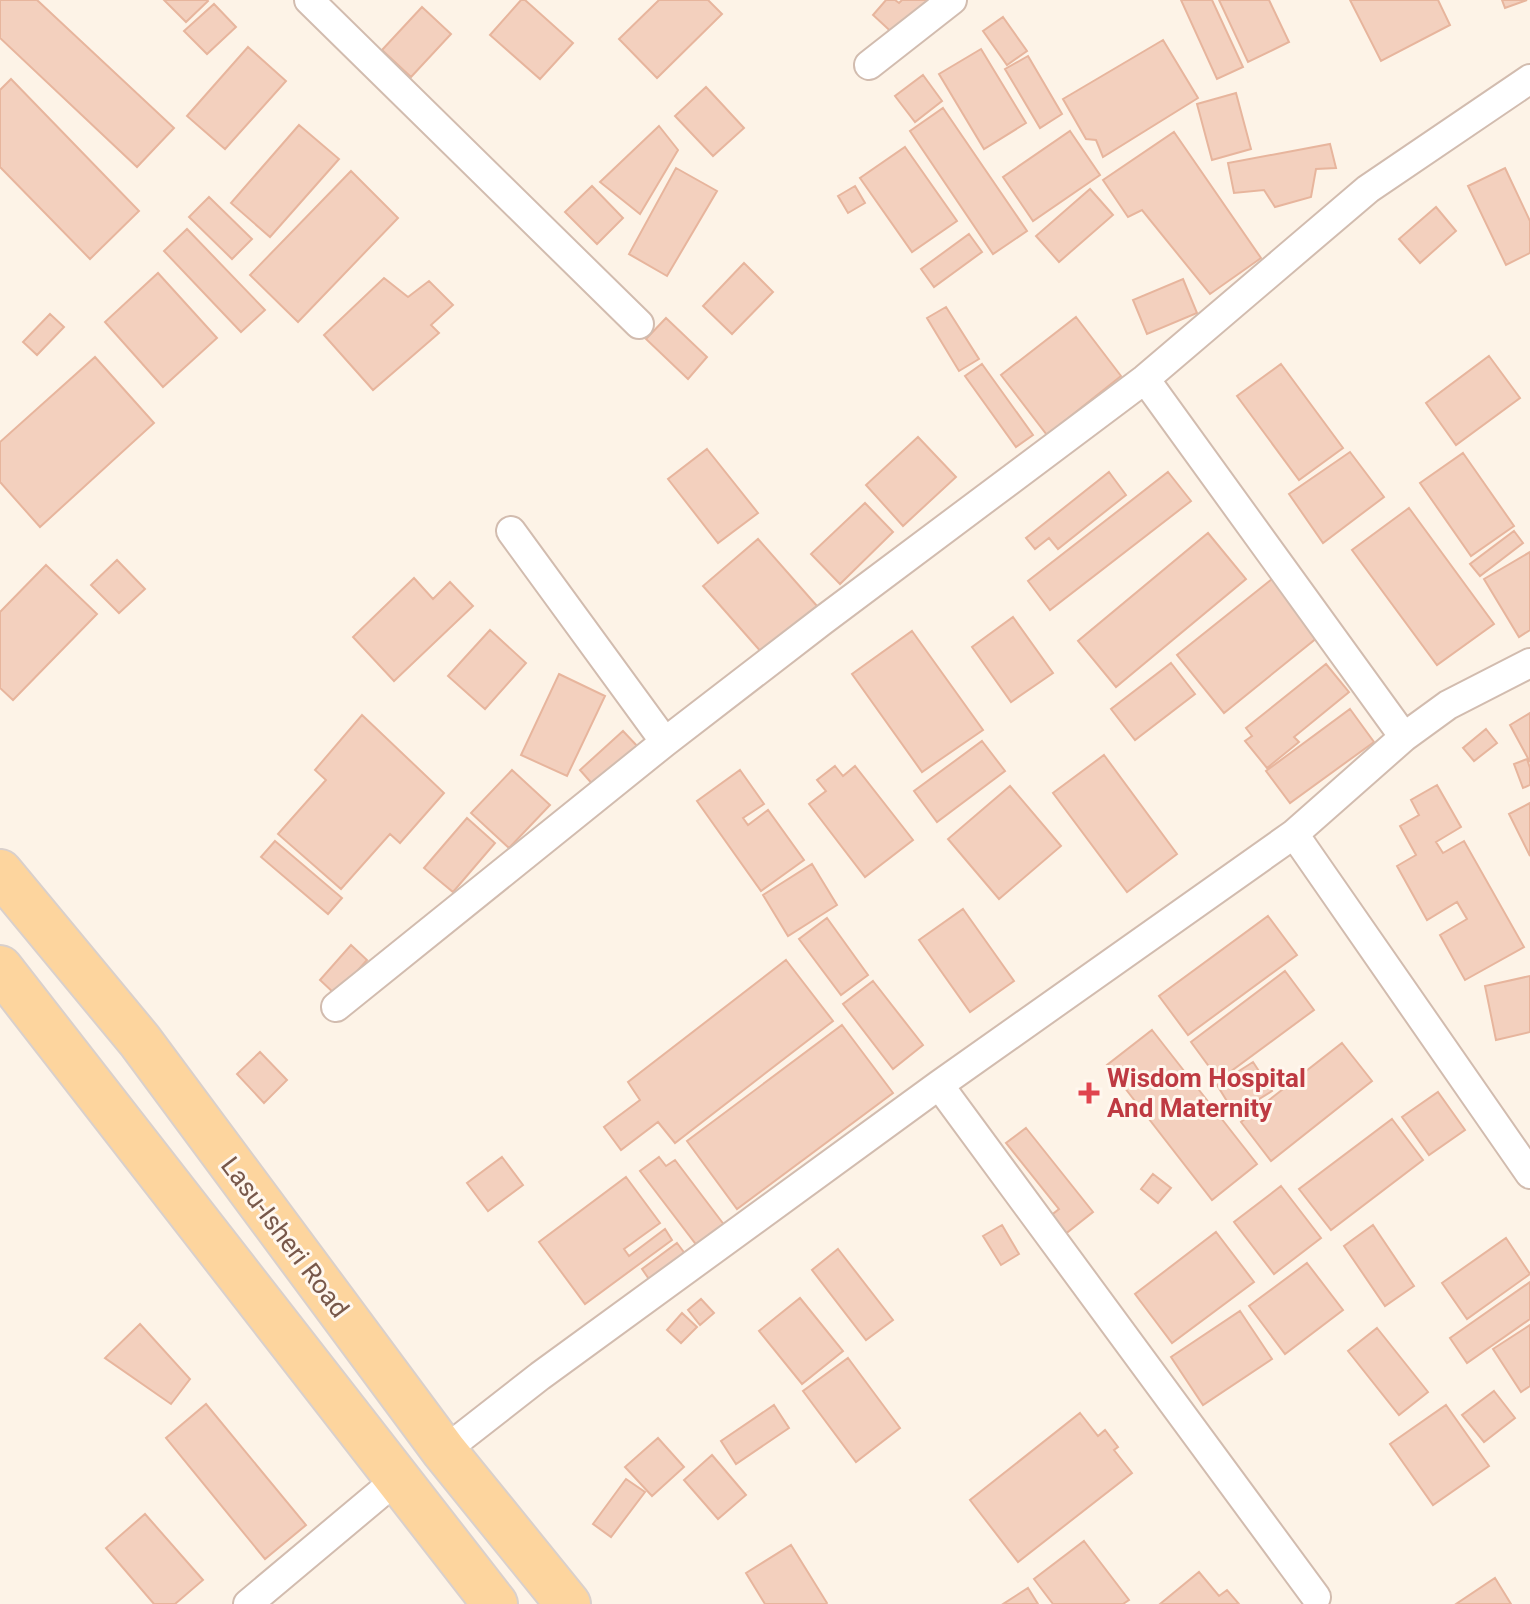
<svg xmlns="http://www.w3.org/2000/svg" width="1530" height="1604" viewBox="0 0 1530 1604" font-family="Roboto,sans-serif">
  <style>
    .building { fill: #f3d0be; stroke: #e7b59d; stroke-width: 2 }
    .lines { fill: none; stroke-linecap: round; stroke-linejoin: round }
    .street-casing { stroke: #d2bcaf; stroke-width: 32 }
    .primary-casing { stroke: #d9d0cc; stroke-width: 48 }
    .street { stroke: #fff; stroke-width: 28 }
    .primary { stroke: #fdd59e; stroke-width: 44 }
    .health-dot { fill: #e0444e; stroke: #fff7ee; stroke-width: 3 }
    .labels { text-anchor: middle; stroke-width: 6; stroke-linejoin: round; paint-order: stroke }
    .health-label { font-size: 26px; font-weight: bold; fill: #be3a42; stroke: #fff7ee; text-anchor: start }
    .street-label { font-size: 26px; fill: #78584a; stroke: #fff7ee }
  </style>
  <rect width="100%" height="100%" fill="#fdf3e7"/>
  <!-- building -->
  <path class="building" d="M0,0H37L174,128L137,167L0,38Z
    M164,0H207L208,1L186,22Z
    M521,0H525L573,43L540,79L490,35Z
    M659,0H708L722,14L657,78L619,39Z
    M886,0H895L899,3L902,0H931L898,38L873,15Z
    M1181,0H1212L1243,67L1217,79Z
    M1219,0H1269L1289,42L1248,62Z
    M1350,0H1438L1450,25L1381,61Z
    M1502,0H1527L1505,8Z
    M214,4L236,27L207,54L184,31Z
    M422,7L451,34L411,77L382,50Z
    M1003,17L1027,51L1007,65L983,31Z
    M1163,40L1198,98L1103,157L1096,140L1086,139L1063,99Z
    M248,47L286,81L225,149L187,116Z
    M981,49L1026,123L984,149L939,74Z
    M1028,56L1062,114L1040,128L1005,69Z
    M923,75L942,101L915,122L895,96Z
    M11,79L139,211L90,259L0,167V90Z
    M706,87L744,128L713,156L675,116Z
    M1236,93L1251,149L1212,160L1197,104Z
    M943,108L1027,231L993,254L910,131Z
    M299,125L339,159L270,237L231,203Z
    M659,126L678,150L640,214L600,182Z
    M1070,131L1100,175L1033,221L1003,177Z
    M1174,132L1261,258L1210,294L1142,210L1128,217L1103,180Z
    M1330,144L1336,168L1316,169L1311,197L1275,207L1264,190L1234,193L1228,163Z
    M905,147L957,221L912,252L860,178Z
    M676,168L717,191L667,276L629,254Z
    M1505,168L1530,221V253L1506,265L1468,186Z
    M351,171L398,218L298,322L250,275Z
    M592,186L623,218L597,244L565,212Z
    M855,186L865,203L848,213L838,196Z
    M1090,189L1113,215L1059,262L1036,236Z
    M209,197L252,239L232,259L189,217Z
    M1436,207L1456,231L1420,263L1399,239Z
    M187,229L265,310L241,332L164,251Z
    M969,234L982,252L934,287L921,269Z
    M744,263L773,292L732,334L703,306Z
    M158,273L217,338L163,387L105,322Z
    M384,278L408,297L429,281L453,305L431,325L439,333L373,390L324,335Z
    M1183,279L1197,313L1147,334L1133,300Z
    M946,307L979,359L959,371L927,318Z
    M50,314L64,327L37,355L23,342Z
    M1076,317L1121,376L1047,435L1001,375Z
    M666,318L707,357L688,379L646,339Z
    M1489,356L1520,398L1456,445L1426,403Z
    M95,357L154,423L40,527L0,482V442Z
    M982,364L1033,435L1016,447L965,376Z
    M1281,364L1343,448L1299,480L1237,396Z
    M918,437L956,477L903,526L866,485Z
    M707,449L758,513L718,543L668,479Z
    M1350,452L1384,497L1323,543L1289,494Z
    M1463,453L1514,526L1471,556L1420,483Z
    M1109,472L1126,495L1058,549L1049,538L1035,549L1026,538Z
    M1168,472L1191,501L1050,610L1028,581Z
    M865,503L893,532L840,584L811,554Z
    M1409,508L1494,624L1437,665L1352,550Z
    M1514,531L1523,543L1480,576L1470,564Z
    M1208,533L1246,579L1116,687L1078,641Z
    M758,539L817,606L763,654L703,586Z
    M1530,552V630L1519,637L1484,579Z
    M117,560L145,589L119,613L91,585Z
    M46,565L97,614L13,700L0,688V612Z
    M414,578L433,599L450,582L473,606L394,681L353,637Z
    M1272,579L1318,637L1224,713L1177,655Z
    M1013,617L1053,673L1011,702L972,647Z
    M490,630L526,663L485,709L448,676Z
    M912,631L983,730L922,772L852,674Z
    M1171,663L1195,694L1135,740L1111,709Z
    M1326,664L1349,692L1294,737L1299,742L1267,768L1245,741L1252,736L1246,728Z
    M559,674L605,696L567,776L521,755Z
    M1350,709L1374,742L1290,803L1266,771Z
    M1530,713V762L1510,725Z
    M362,715L444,793L400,843L390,834L341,889L278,834L326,780L315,770Z
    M1486,729L1497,743L1474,761L1463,748Z
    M623,731L639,748L595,787L580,770Z
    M982,741L1005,771L937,822L914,791Z
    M1104,755L1177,854L1127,892L1053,793Z
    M1527,759L1530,768V785L1523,788L1514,764Z
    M835,766L843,776L855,766L913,840L865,877L809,804L826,791L817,780Z
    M512,770L550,805L509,848L471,813Z
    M740,770L764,804L743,818L748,825L768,810L804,860L761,891L697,801Z
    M1437,785L1461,827L1436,842L1443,853L1464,841L1524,947L1465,980L1440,935L1467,919L1457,902L1427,920L1397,866L1416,855L1400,826L1419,815L1411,800Z
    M1010,786L1061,846L999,899L948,839Z
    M1530,803V856L1509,814Z
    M467,818L495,843L453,892L424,868Z
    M275,841L342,898L328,914L261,857Z
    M812,864L837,905L788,936L763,895Z
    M963,909L1014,981L970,1012L919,940Z
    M1268,916L1297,955L1188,1035L1159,996Z
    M827,918L868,975L841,995L799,939Z
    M351,945L367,960L336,995L320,980Z
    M786,960L833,1021L675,1143L658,1122L621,1150L604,1127L640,1100L628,1082Z
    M1285,971L1314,1010L1219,1080L1191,1042Z
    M1530,976V1032L1496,1040L1485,986Z
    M873,981L923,1045L893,1069L843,1004Z
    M842,1025L893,1093L737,1209L687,1141Z
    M1152,1030L1257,1164L1212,1200L1107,1065Z
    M1342,1043L1372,1081L1271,1161L1241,1122Z
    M260,1052L287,1080L264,1103L237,1074Z
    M1253,1062L1272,1091L1235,1114L1217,1085Z
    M1438,1092L1465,1130L1429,1155L1402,1117Z
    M1392,1119L1423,1160L1331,1230L1299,1189Z
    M1026,1128L1093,1212L1064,1235L1049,1217L1059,1209L1006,1143Z
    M502,1157L523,1185L488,1211L467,1183Z
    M659,1157L666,1166L675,1160L725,1226L698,1247L640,1171Z
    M1153,1174L1171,1188L1158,1203L1141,1189Z
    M626,1177L660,1223L624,1249L629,1256L665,1229L672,1240L585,1304L539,1242Z
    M1281,1186L1321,1238L1274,1274L1234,1222Z
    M1002,1225L1019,1254L1001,1265L983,1236Z
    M1373,1225L1414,1286L1385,1306L1344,1246Z
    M1216,1232L1254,1282L1172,1343L1135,1294Z
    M1506,1238L1530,1274L1467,1319L1442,1283Z
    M677,1243L686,1255L651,1282L642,1269Z
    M838,1249L893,1320L866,1340L812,1270Z
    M1307,1263L1343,1310L1285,1354L1249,1306Z
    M1530,1282V1319L1467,1363L1450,1338Z
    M800,1298L843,1351L802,1384L759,1331Z
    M701,1299L714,1313L700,1325L688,1310Z
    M1240,1311L1272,1359L1203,1405L1171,1357Z
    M682,1313L697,1327L681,1343L667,1330Z
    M140,1324L190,1379L171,1404L105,1358Z
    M1530,1325V1386L1521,1392L1493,1349Z
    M1377,1328L1428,1392L1399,1415L1348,1351Z
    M848,1358L900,1428L856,1462L803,1391Z
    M1494,1391L1515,1418L1484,1442L1462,1415Z
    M206,1404L306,1525L265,1559L166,1438Z
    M774,1405L789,1428L736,1464L721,1441Z
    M1446,1405L1489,1466L1433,1505L1390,1444Z
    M1080,1413L1098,1436L1105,1430L1118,1447L1114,1450L1132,1473L1018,1562L970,1500Z
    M658,1438L684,1467L652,1496L625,1467Z
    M712,1455L746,1495L718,1519L684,1480Z
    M626,1479L645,1492L611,1537L593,1524Z
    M145,1514L203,1580L175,1604H154L106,1548Z
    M1084,1541L1129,1600L1123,1604H1053L1034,1579Z
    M791,1545L827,1603L826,1604H765L746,1573Z
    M1199,1572L1219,1596L1227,1590L1239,1604H1160Z
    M1495,1578L1511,1604H1456Z
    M1028,1588L1038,1604H1003Z"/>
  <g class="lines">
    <!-- street casing -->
    <g class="street-casing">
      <path id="street" d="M309,0L639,324
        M869,65L952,0
        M1145,379L1404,737
        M511,531L665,742
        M1294,834L1530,1174
        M336,1007L665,742L822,621L1145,379L1368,189L1530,79
        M939,1085L1316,1597
        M444,1451L540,1376L939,1085L1294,834L1404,737L1448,705L1530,663
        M248,1604L396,1480"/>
    </g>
    <!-- primary casing -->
    <g class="primary-casing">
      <path id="primary" d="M0,872L140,1041L444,1451L568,1604
        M0,968L495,1604"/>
    </g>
    <!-- street -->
    <use href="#street" class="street"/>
    <!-- primary -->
    <use href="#primary" class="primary"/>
  </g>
  <!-- markers -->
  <path class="health-dot" d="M1085 1081h8v8h8v8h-8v8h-8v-8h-8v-8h8z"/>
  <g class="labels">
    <!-- health labels -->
    <g class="health-label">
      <text x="1107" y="1087">Wisdom Hospital<tspan x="1107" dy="30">And Maternity</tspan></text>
    </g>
    <!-- street labels -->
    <g class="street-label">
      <text transform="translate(285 1237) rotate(53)" y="9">Lasu-Isheri Road</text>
    </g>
  </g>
</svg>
